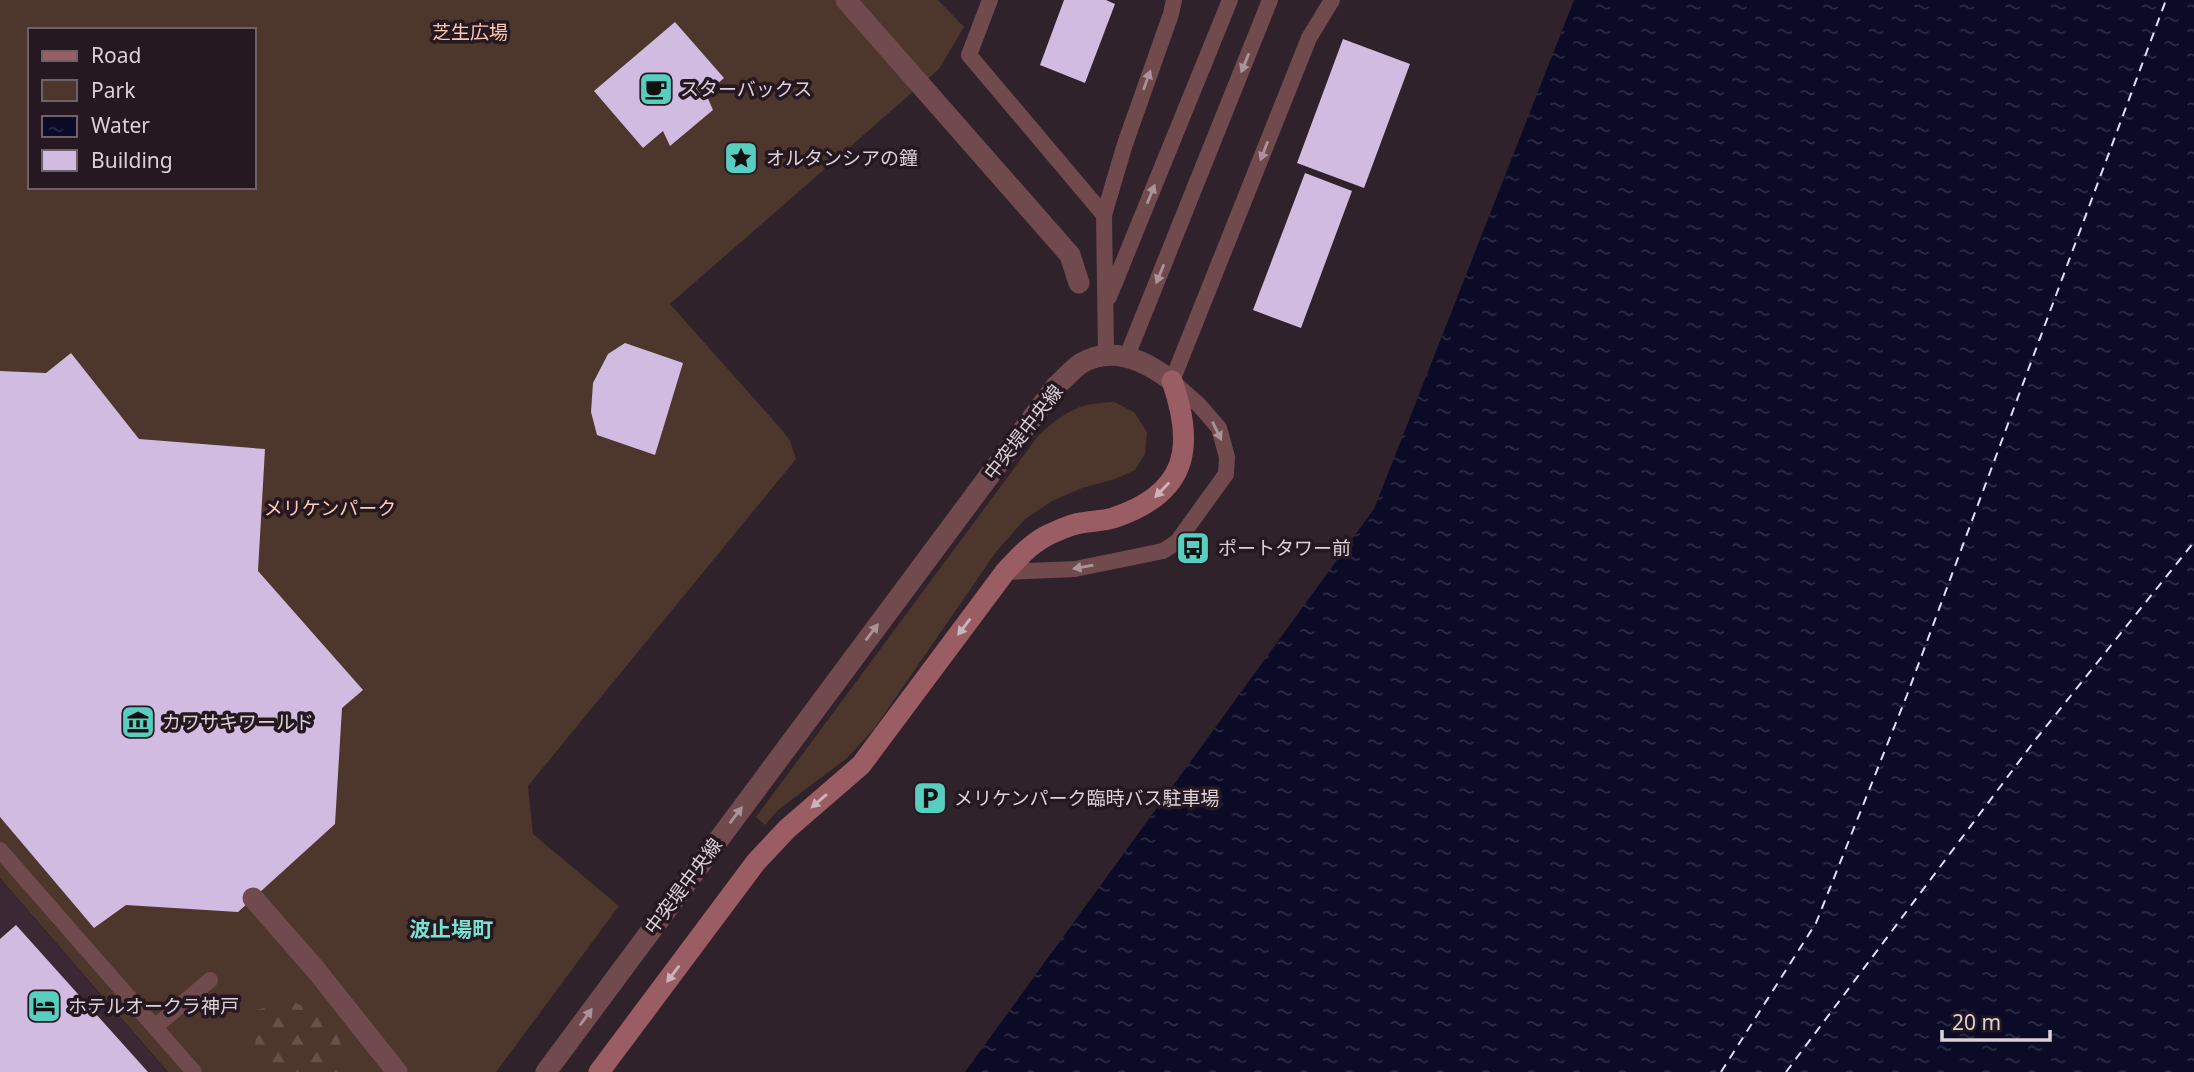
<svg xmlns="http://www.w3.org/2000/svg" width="2194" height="1072" viewBox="0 0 2194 1072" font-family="'Noto Sans','Noto Sans JP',sans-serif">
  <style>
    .built { fill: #3c2835 }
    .green { fill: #4d362c; fill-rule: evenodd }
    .forest { fill: url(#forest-firs) }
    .water { fill: url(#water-ripples) }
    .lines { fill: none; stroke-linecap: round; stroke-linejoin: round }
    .ferry { stroke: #dbdff9; stroke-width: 2; stroke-dasharray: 9 7; stroke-linecap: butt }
    .building { fill: #d1bbe1 }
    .lane { stroke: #714a4e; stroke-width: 16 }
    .street { stroke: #714a4e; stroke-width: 21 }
    .secondary { stroke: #9a5d63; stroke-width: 21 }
    .oneway { fill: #ab9499 }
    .oneway2 { fill: #cbb4ba }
    .labels { text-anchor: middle; stroke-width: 7; stroke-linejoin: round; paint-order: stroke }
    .park-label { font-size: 19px; fill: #ffc9b1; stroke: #261821 }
    .poi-label { font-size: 19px; fill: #dbd1d7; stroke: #261821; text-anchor: start }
    .street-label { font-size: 19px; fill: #dbd1d7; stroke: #261821 }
    .neighbourhood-label { font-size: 21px; font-weight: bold; fill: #79e2d4; stroke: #261821 }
  </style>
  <defs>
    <pattern id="forest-firs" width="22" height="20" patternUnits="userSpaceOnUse" patternTransform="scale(1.75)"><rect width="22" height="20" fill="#4d362c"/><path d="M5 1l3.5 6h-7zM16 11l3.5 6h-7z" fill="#66524a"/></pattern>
    <pattern id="water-ripples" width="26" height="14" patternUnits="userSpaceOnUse" patternTransform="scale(1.75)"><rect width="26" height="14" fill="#0b0a27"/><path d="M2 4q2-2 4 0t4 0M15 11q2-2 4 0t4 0" fill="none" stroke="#2e2d46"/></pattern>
  </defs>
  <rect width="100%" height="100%" fill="#30222a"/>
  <!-- built -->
  <path class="built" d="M0,879L167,1072H0Z"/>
  <!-- green -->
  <path class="green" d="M0,0H938L964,27L939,69L670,304L782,430L790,441L796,459L528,786L533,834L619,906L496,1072H168L0,878ZM30,30H254V187H30Z
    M1114,402L1134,412L1147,432L1145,454L1135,470L1115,479L1082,488L1052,501L1024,520L996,552L874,729L847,758L778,810L765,825L756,817L1038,436C1064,412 1078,403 1114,402Z"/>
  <!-- forest -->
  <path class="forest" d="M289,1000L335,1020L345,1063L361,1072H273L255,1051L257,1010Z"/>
  <!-- water -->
  <path class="water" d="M1574,0H2194V1072H965L1374,509Z"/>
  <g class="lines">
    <!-- ferry -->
    <path class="ferry" d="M1721,1072L1816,923L1907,695L2166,0
      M1786,1072L2036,739L2194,542"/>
  </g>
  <!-- building -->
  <path class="building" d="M1064,0H1106L1115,4L1085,83L1040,65Z
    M675,22L724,78L706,94L713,110L670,146L663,131L643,148L594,91Z
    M1343,39L1410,64L1364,188L1297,163Z
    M1305,173L1352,191L1301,328L1253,310Z
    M625,343L683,363L655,455L597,435L591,412L593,383L608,354Z
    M71,353L139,439L265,449L258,571L363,690L342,708L335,824L238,912L126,905L94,928L0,817V371L46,373Z
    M16,925L148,1072H0V939Z"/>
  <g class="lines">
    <!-- lane -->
    <path class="lane" d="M990,0L969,55L1104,215
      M1109,297L1230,0
      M1106,354L1104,215L1125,144L1171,14L1174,0
      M1127,356L1270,0
      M1005,572L1075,569L1163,551L1177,542L1226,474L1227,457L1219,428L1199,405L1172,381L1309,38L1332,0
      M0,850L194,1072
      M155,1027L210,980"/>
    <!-- street -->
    <path class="street" d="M846,0L1070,255L1079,283
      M253,898L316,970L397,1072
      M546,1072L1056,386C1064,379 1072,370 1080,364C1112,344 1146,361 1172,381"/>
    <!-- secondary -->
    <path class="secondary" d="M599,1072L756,862L787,829L861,765L1005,572C1019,557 1031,543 1050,534C1060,530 1071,524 1081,523C1091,521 1103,521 1113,518C1186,494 1196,449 1172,381"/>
  </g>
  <!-- one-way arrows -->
  <defs><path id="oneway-solid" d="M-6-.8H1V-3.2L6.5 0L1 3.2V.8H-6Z" transform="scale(1.75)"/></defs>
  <g class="oneway">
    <use href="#oneway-solid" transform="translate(1245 63) rotate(112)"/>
    <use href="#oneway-solid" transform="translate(1147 80) rotate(-70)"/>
    <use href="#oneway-solid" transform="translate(1264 151) rotate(111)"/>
    <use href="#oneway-solid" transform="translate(1151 194) rotate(-68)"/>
    <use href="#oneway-solid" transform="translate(1160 274) rotate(112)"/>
    <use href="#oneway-solid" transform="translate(1217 431) rotate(64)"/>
    <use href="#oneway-solid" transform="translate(1083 567) rotate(170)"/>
    <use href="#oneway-solid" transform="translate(872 632) rotate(-53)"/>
    <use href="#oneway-solid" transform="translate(736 815) rotate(-53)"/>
    <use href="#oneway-solid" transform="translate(586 1017) rotate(-54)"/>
  </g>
  <g class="oneway2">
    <use href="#oneway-solid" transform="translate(1162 490) rotate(134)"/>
    <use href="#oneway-solid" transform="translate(964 627) rotate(127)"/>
    <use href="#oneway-solid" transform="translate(819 801) rotate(139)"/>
    <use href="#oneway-solid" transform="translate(673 974) rotate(127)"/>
  </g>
  <!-- icons -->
  <defs>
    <g id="cafe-square" transform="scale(1.75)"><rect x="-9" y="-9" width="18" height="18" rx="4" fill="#58cec0" stroke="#261821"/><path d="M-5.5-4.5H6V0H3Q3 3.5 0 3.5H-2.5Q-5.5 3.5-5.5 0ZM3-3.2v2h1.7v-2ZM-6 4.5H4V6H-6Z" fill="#111"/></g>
    <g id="sight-square" transform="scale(1.75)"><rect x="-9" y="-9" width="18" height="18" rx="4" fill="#58cec0" stroke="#261821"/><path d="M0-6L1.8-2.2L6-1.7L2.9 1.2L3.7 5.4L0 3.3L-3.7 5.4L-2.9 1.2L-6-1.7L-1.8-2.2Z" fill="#111"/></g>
    <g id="bus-square" transform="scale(1.75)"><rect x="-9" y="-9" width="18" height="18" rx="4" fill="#58cec0" stroke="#261821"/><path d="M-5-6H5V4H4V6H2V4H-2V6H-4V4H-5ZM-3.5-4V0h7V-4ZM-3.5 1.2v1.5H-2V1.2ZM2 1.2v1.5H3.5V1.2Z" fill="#111"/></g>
    <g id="museum-square" transform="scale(1.75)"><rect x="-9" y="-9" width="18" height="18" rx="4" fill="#58cec0" stroke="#261821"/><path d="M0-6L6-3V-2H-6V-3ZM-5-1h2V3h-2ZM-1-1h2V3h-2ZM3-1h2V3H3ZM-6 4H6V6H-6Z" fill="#111"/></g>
    <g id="parking-square" transform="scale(1.75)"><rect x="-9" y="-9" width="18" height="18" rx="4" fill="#58cec0" stroke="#261821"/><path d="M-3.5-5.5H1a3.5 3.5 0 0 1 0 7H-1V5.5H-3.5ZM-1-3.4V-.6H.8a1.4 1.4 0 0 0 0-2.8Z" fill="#111"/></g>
    <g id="hotel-square" transform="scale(1.75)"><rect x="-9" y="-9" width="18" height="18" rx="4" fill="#58cec0" stroke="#261821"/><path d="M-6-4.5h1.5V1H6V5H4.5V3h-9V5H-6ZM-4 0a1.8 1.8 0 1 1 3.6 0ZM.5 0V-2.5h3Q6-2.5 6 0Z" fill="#111"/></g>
  </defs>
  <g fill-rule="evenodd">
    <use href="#cafe-square" x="656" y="89"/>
    <use href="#sight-square" x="741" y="158"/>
    <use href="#bus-square" x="1193" y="548"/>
    <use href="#museum-square" x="138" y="722"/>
    <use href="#parking-square" x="930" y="798"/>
    <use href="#hotel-square" x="44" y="1006"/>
  </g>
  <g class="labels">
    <!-- park labels -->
    <g class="park-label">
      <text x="470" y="39">芝生広場</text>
      <text x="330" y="515">メリケンパーク</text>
    </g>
    <!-- poi labels -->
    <g class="poi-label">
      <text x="680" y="96">スターバックス</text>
      <text x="766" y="165">オルタンシアの鐘</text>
      <text x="1218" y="555">ポートタワー前</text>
      <text x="162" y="729">カワサキワールド</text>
      <text x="954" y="805">メリケンパーク臨時バス駐車場</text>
      <text x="68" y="1013">ホテルオークラ神戸</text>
    </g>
    <!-- street labels -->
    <g class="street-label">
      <text transform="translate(1023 432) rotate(-52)" y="7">中突堤中央線</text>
      <text transform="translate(683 886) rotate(-53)" y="7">中突堤中央線</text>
    </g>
    <!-- neighbourhood labels -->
    <g class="neighbourhood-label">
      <text x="451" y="937">波止場町</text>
    </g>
  </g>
  <!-- legend -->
  <rect x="28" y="28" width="228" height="161" fill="#261821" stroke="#6e626a" stroke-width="2"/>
  <rect x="42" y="51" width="35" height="10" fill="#9a5d63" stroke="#6e626a" stroke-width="2"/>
  <text x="91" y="63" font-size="21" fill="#dbd1d7">Road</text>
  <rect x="42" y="80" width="35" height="21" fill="#4d362c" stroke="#6e626a" stroke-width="2"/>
  <text x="91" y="98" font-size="21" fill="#dbd1d7">Park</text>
  <rect x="42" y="116" width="35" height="21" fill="url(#water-ripples)" stroke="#6e626a" stroke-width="2"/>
  <text x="91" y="133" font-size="21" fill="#dbd1d7">Water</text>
  <rect x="42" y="150" width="35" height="21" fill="#d1bbe1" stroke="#6e626a" stroke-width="2"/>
  <text x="91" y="168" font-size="21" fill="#dbd1d7">Building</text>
  <!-- scale -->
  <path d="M1942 1030v10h108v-10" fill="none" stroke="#dbd1d7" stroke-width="3.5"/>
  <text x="1952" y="1030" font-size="21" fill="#dbd1d7" stroke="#261821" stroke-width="5" paint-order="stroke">20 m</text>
</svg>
